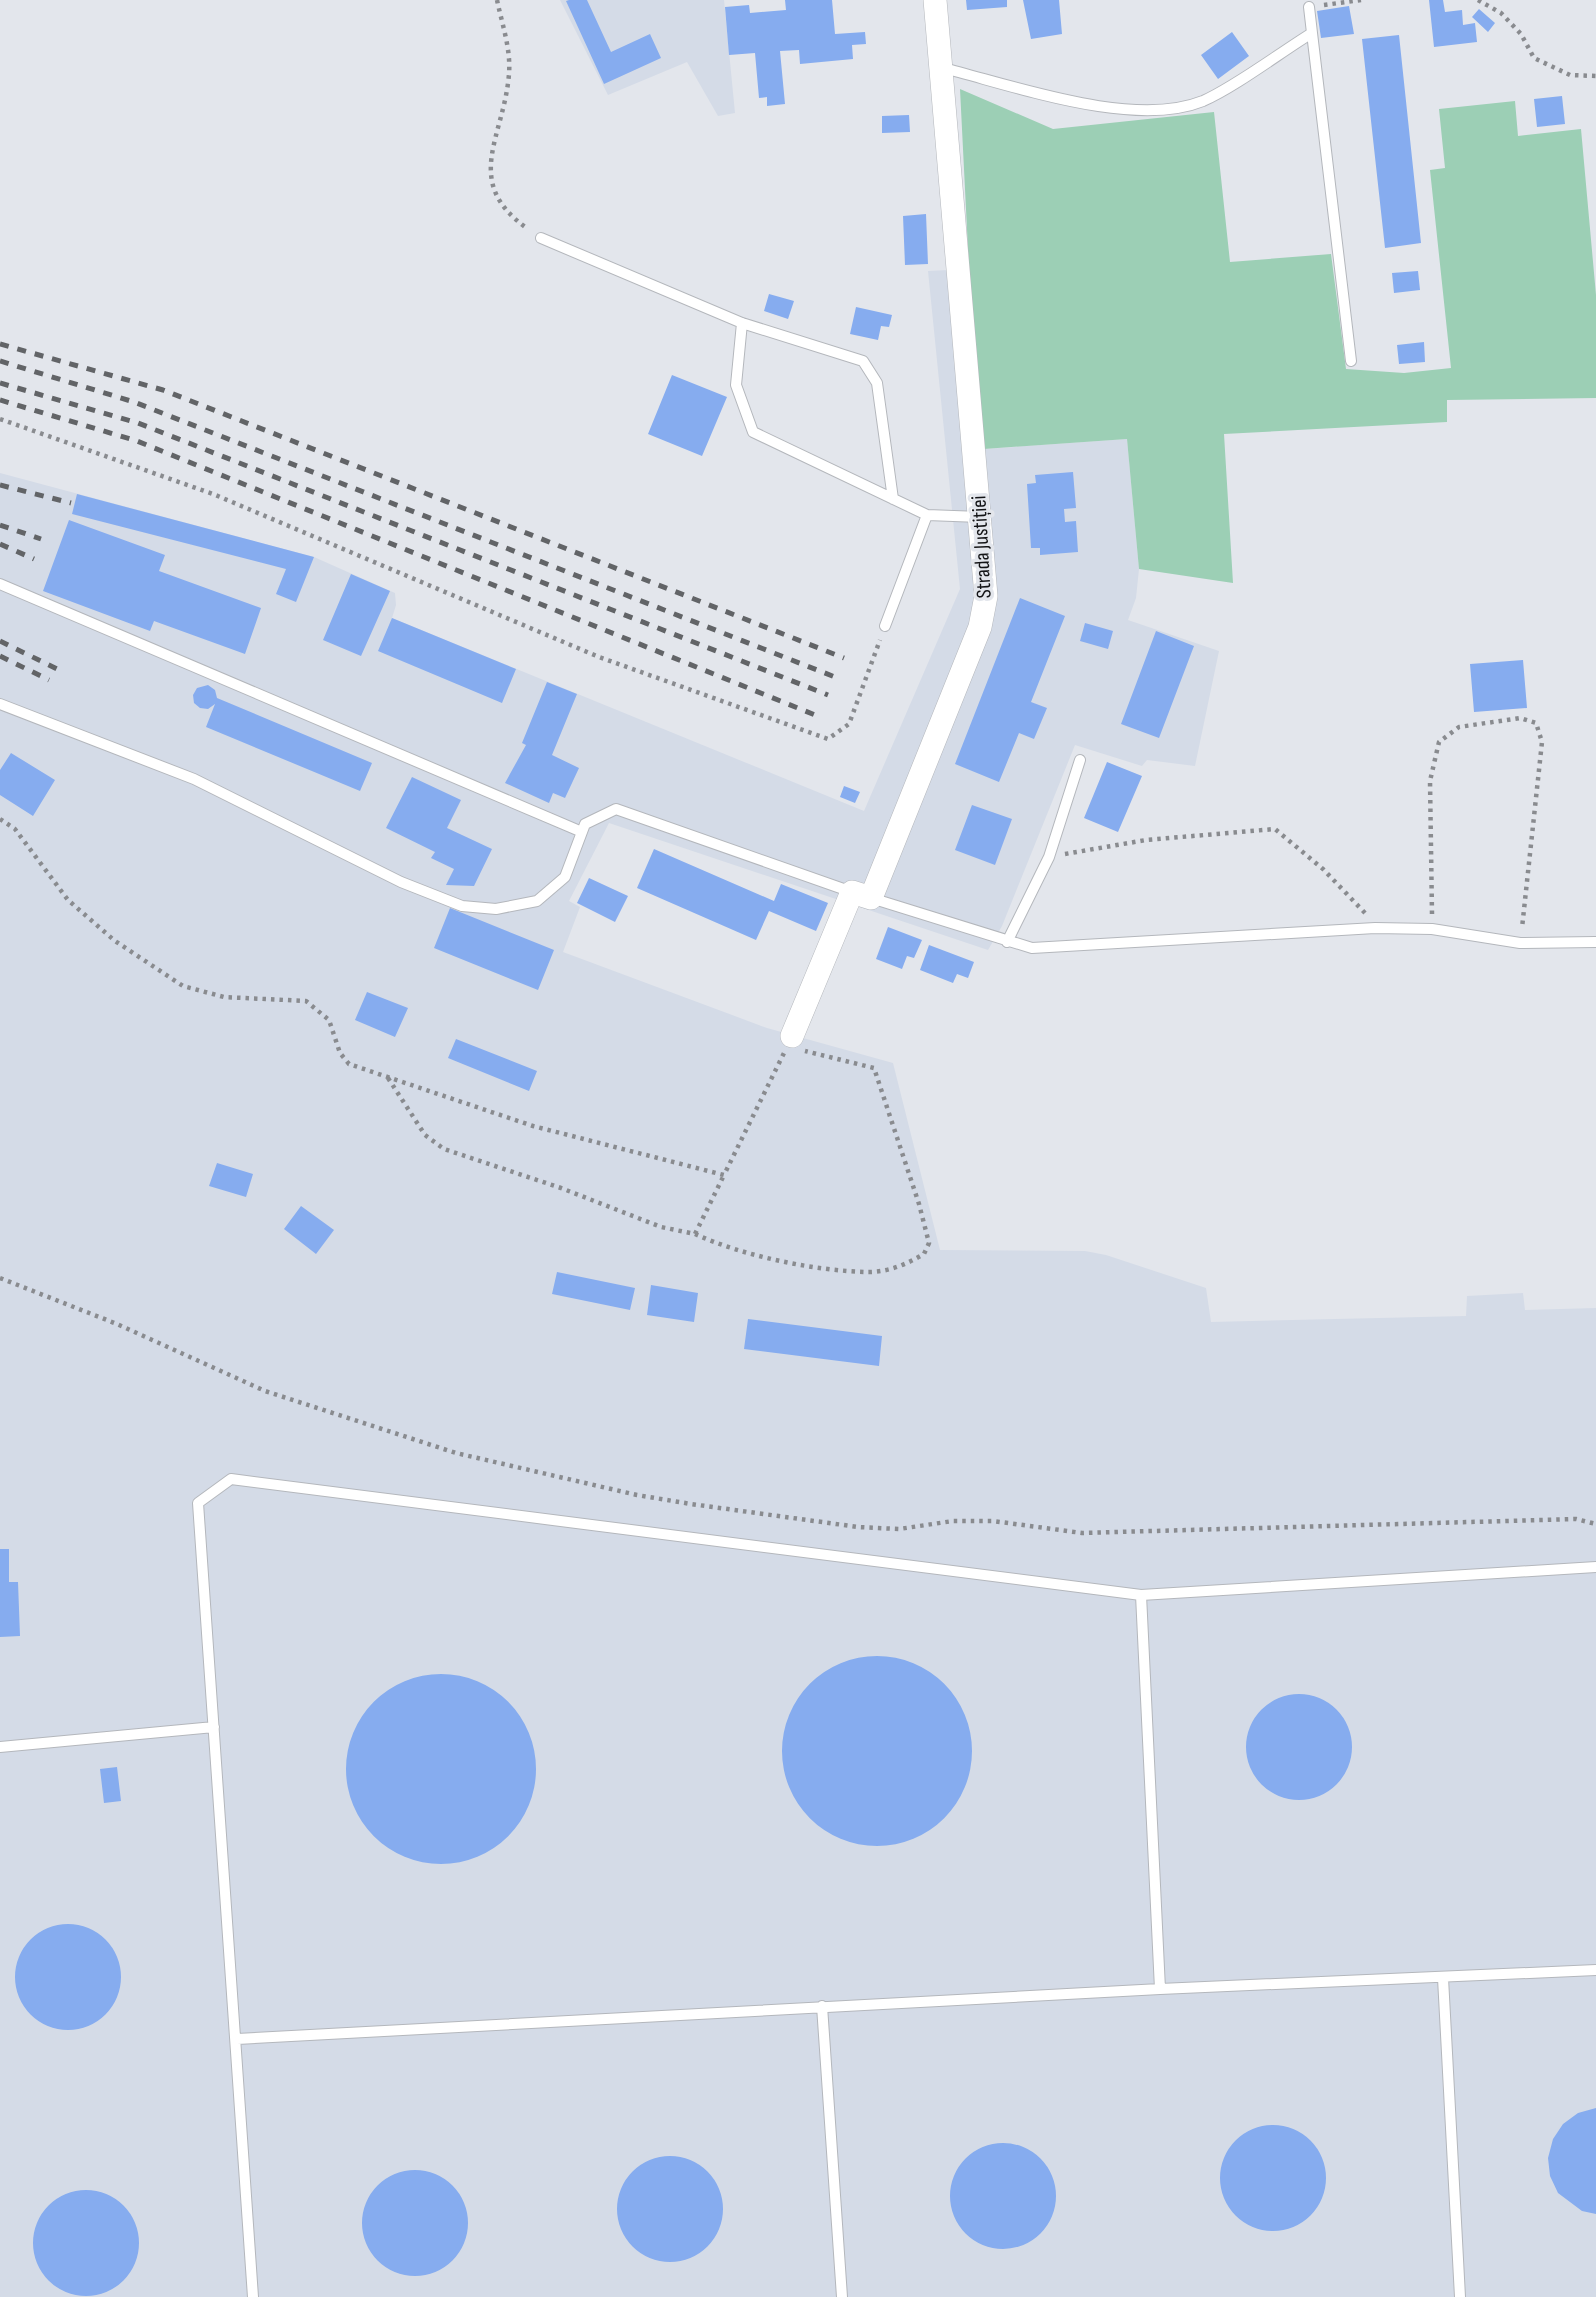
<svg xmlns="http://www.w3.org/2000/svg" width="1596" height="2297" viewBox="0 0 1596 2297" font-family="'Sofia Sans Condensed',sans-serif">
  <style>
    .built { fill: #d4dbe7 }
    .green { fill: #9ccfb5 }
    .building { fill: #86acef }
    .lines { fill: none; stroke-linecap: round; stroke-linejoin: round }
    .lane-casing { stroke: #b4b7bc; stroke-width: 12 }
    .street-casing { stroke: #b4b7bc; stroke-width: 24 }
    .path { stroke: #898b8f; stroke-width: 4.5; stroke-dasharray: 3.5 5; stroke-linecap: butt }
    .lane { stroke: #fff; stroke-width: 10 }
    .street { stroke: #fff; stroke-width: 23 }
    .rail { stroke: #626467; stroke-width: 5; stroke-dasharray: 9 9; stroke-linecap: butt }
    .labels { text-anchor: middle; stroke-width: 7; stroke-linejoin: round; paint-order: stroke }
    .street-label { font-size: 21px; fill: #131416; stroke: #e3e6ec }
  </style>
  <rect width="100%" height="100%" fill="#e3e6ec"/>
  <!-- built -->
  <path class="built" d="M560,0H724L735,113L718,116L687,62L608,95Z
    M969,269L985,449L1127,439L1139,569L1136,598L1128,620L1219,651L1195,766L1147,760L1142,766L1075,745L1002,926L988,950L609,823L569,901L580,907L563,952L767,1028L893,1063L940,1250L1085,1251L1106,1255L1206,1288L1211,1322L1466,1316L1467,1296L1523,1293L1525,1310L1596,1308V2297H0V473L314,557L395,593L396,605L392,618L864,811L960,589L928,271Z"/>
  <!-- green -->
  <path class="green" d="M960,89L1053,129L1214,112L1230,262L1331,254L1346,369L1404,373L1451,368L1430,170L1445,168L1439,109L1515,101L1518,136L1581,129L1596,295V398L1447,400V422L1224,434L1233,583L1139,569L1127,439L984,449L969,269Z"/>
  <!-- building -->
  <path class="building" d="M569,0H587L611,52L650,34L661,58L604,84L566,1Z
    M785,0H832L835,34L865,32L866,44L852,45L853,59L800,64L799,50L780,51L785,104L767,106V97L759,98L755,53L729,55L725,7L749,5L750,13L786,10Z
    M966,0H1007V7L967,10Z
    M1023,0H1059L1062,34L1031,39Z
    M1429,0H1443L1445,12L1462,10L1463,25L1475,23L1477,42L1434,47Z
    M1349,6L1354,34L1321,38L1317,11Z
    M1479,9L1495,23L1488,32L1472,17Z
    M1232,32L1249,56L1218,79L1201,55Z
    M1399,35L1421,243L1385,248L1362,39Z
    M1562,96L1565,124L1537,127L1534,99Z
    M909,115L910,132L882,133V116Z
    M926,214L928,264L905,265L903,216Z
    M1418,271L1420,290L1394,293L1392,273Z
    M769,294L794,301L788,319L764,311Z
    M856,307L892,315L889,327L881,326L878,340L850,334Z
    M1424,342L1425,362L1399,364L1397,345Z
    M672,375L727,397L702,456L648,434Z
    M1073,472L1076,508L1064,509L1065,522L1076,521L1078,552L1040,555V548H1031L1027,484L1036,483L1035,475Z
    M77,494L314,557L296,602L276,594L286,569L72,514Z
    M69,520L165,555L159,571L261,608L245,654L154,621L150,631L43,591Z
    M351,574L390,591L361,656L323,640Z
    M1020,598L1065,616L1031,702L1047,708L1034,739L1019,733L999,782L955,764Z
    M392,618L516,669L502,703L378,651Z
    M1085,623L1113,631L1108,649L1080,641Z
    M1156,631L1194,646L1159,738L1121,724Z
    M1523,660L1527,708L1474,712L1470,664Z
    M547,682L577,694L552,755L579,768L565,798L553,793L549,803L505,783L526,745L522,743Z
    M208,685L215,690L217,698L372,763L360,791L206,727L215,704L208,709L200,708L194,703L193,695L197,688Z
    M11,753L55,780L33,816L0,795V770Z
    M1107,762L1142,776L1118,832L1084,818Z
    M412,777L461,800L447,828L492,849L474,886L446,885L454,869L431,858L435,852L386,828Z
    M844,786L860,792L855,803L840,797Z
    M972,805L1012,819L995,865L955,850Z
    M654,849L774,901L781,884L828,903L816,931L769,911L756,940L637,888Z
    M589,878L628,896L615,922L577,903Z
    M450,908L554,950L538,990L434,948Z
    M888,927L922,940L914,958L907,956L902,969L876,959Z
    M929,945L974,962L968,978L957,974L953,983L920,970Z
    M367,992L408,1008L395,1037L355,1020Z
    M456,1039L537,1071L529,1091L448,1058Z
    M217,1163L253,1174L246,1197L209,1186Z
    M301,1206L334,1230L316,1254L284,1229Z
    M557,1272L635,1288L630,1310L552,1294Z
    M651,1285L698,1293L694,1322L647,1315Z
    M748,1319L882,1336L879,1366L744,1349Z
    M0,1549H9V1582H18L20,1636L0,1637Z
    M782 1751a95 95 0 1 1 190 0a95 95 0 1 1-190 0Z
    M346 1769a95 95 0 1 1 190 0a95 95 0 1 1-190 0Z
    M1246 1747a53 53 0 1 1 106 0a53 53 0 1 1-106 0Z
    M117,1767L121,1801L104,1803L100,1769Z
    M15 1977a53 53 0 1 1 106 0a53 53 0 1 1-106 0Z
    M1596,2108V2214L1582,2211L1558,2193L1550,2176L1548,2158L1553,2139L1563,2124L1578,2113Z
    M1220 2178a53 53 0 1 1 106 0a53 53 0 1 1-106 0Z
    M950 2196a53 53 0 1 1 106 0a53 53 0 1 1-106 0Z
    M617 2209a53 53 0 1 1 106 0a53 53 0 1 1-106 0Z
    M362 2223a53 53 0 1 1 106 0a53 53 0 1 1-106 0Z
    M33 2243a53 53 0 1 1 106 0a53 53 0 1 1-106 0Z"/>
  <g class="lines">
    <!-- lane casing -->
    <g class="lane-casing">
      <path id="lane" d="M1309,7L1312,33
        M943,68C1015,86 1134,129 1203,101C1235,87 1281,52 1312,33L1351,361
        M541,238L742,323L863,361L877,383L893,499
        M742,323L736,385L753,432L927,515L980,517
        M0,584L582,832
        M885,626L927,515
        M0,704L194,779L401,882L462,906L496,909L537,901L565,877L585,824L616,809L852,892
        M871,898L1032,948L1375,928L1432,929L1520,943L1596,942
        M1007,942L1049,857L1080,760
        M1141,1595L1160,1989
        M0,1747L214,1727
        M1443,1978L1460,2297
        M822,2006L842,2297
        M237,2039L1160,1989L1596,1970
        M253,2297L198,1503L231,1479L1141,1595L1596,1567"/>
    </g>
    <!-- street casing -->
    <g class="street-casing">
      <path id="street" d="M792,1036L852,892L871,898L980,627L986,596L935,0"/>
    </g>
    <!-- path -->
    <path class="path" d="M497,0C502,24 511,49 509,74C504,138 461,182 528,229
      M1478,0L1501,13L1521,34L1534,58L1570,75L1596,76
      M1324,5L1361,0
      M0,419L213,494L599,657L828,739L849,724L880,640
      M0,819L15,829L68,900L115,941L183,986L224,997L306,1001L329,1020L340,1053L349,1064L533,1126L724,1175L784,1053
      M1065,854L1146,840L1275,829L1323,869L1365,913
      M1432,914L1430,781L1439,742L1459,727L1520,718L1536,723L1542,742L1522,928
      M388,1078L425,1135L444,1149L561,1188L661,1227L695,1234L724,1175
      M695,1234C743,1256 815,1271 868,1272C889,1272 907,1264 924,1254L929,1243L919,1204L874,1068L805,1051
      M0,1278L117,1324L265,1391L456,1453L637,1495L691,1504L858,1527L899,1529L953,1521H993L1082,1533L1576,1519L1596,1524"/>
    <!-- lane -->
    <use href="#lane" class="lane"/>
    <!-- street -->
    <use href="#street" class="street"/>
    <!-- rail -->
    <path class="rail" d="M0,344L163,390L844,658
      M0,361L134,402L835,677
      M0,383L138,423L828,695
      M0,400L137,441L820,717
      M0,485L71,503
      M0,525L41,539
      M0,544L34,559
      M0,641L59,670
      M0,656L49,680"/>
  </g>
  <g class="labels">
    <!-- street labels -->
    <g class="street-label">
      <text transform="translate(981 547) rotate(-93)" y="7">Strada Justiției</text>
    </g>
  </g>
</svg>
